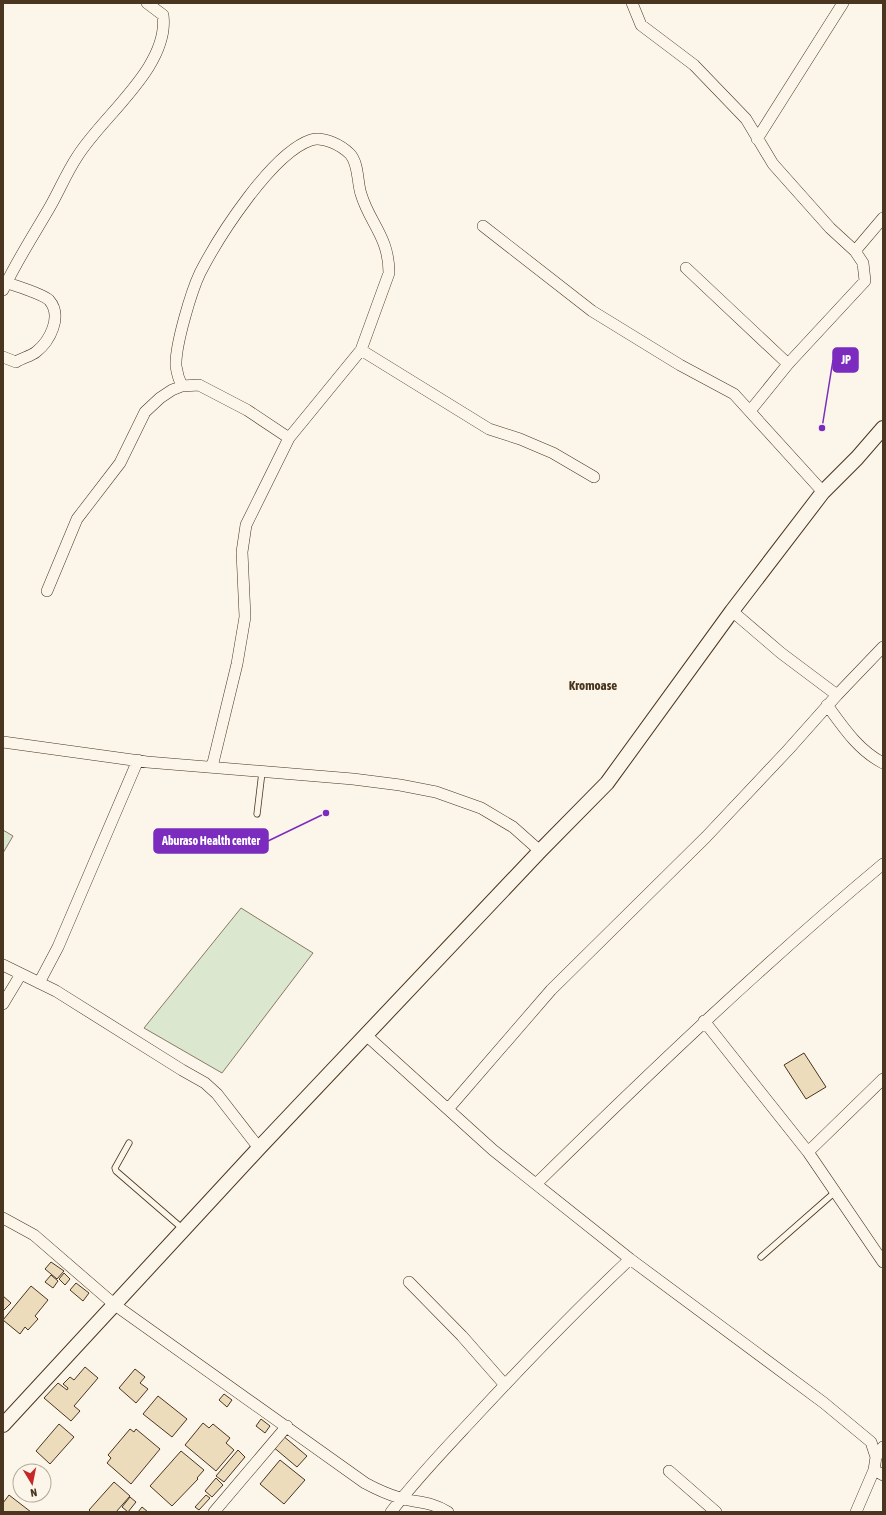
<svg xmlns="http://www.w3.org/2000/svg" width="886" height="1515" viewBox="0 0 886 1515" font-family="'Asap Condensed',sans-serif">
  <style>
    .grass { fill: #dce7d0; stroke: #887966 }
    .building { fill: #ecdcbc; stroke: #4a3520 }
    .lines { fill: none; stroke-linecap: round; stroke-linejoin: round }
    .service-casing { stroke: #4a3520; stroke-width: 7 }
    .minor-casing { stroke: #4a3520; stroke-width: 12 }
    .tertiary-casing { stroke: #4a3520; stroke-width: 16 }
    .service { stroke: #fbf6e9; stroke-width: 5.5 }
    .minor { stroke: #fbf6e9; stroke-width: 11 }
    .tertiary { stroke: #fbf6e9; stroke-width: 14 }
    .labels { text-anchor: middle; stroke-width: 3; stroke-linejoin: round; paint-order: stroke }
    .quarter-label { font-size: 13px; font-weight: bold; fill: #4a3520; stroke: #fbf6e9 }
    .leader { fill: none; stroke: #7b2cbf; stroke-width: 1.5 }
    .callout-dot { fill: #7b2cbf; stroke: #fbf6e9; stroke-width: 1.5 }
    .callout { fill: #7b2cbf; stroke: #7b2cbf; stroke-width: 1.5 }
    .callout-label { font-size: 12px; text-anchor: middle; font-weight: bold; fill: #fff }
  </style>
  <rect width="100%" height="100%" fill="#fbf6e9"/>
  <!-- grass -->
  <path class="grass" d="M3,830L13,836L3,853Z
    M241,908L313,953L222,1073L144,1028Z"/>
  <!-- building -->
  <path class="building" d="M804,1053L826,1087L806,1099L784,1065Z
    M51,1262L64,1271L57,1279L45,1269Z
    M64,1273L70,1279L65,1285L59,1279Z
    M51,1275L58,1281L53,1288L45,1282Z
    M76,1283L89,1293L83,1301L70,1290Z
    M31,1286L48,1300L35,1316L38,1319L28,1330L25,1327L20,1334L3,1320Z
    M3,1296L11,1303L3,1311Z
    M85,1367L98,1378L74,1406L80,1411L71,1421L44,1398L58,1383L67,1390L68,1388L63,1384L70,1377L74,1380Z
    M135,1369L145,1377L140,1383L148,1389L136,1403L119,1388Z
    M224,1394L232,1400L227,1407L219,1400Z
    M158,1396L187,1419L172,1437L143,1414Z
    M261,1419L270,1426L265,1433L256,1426Z
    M203,1423L209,1428L213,1424L230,1438L226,1443L234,1450L216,1471L185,1445Z
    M59,1424L74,1437L50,1464L36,1451Z
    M130,1429L134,1432L136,1429L160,1449L131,1484L107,1463L111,1458L108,1455Z
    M282,1435L307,1456L297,1467L272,1446Z
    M238,1450L245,1457L224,1482L216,1476Z
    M181,1451L204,1470L197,1478L198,1479L172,1506L150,1486Z
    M280,1460L305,1480L284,1504L260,1484Z
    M216,1478L223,1485L212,1497L205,1491Z
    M114,1482L130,1496L116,1512H91L89,1510Z
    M9,1495L31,1512H3V1503Z
    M206,1495L210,1498L199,1510L195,1507Z
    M130,1497L136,1502L128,1512L122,1507Z
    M142,1507L148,1512H138Z"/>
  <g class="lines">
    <!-- service casing -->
    <g class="service-casing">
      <path id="service" d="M257,814L262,772
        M129,1143L115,1168L116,1171L183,1229
        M761,1257L835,1192"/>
    </g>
    <!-- minor casing -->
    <g class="minor-casing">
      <path id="minor" d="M632,3L641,25L694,65L746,119L773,164L830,228L855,251L863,263L865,281L788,364L750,411
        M757,139L843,3
        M483,226L592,311L680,365L734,394L823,492
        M855,251L883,218
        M686,268L788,364
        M3,290C17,260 35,233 51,205C60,189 67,172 77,157C102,116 170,67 163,15L147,3
        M361,350L489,429L520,439L553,453L594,477
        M3,357L16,362C22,358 31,356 36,352C50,341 63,316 49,300C44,295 15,285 6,283
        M182,386C179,380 177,373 176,366C175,346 191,292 200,273C219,236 272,153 311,140C323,136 341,145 350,154C359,164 357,182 361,194C370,224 389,237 389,273L361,350L289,438L246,525L242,552L245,617L237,664L212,767
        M47,591L77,519L120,463L145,412L160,398L172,390L182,386L199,385L247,410L289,438
        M732,611L781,653L837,695
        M827,705C843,727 858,750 883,763
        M3,742L147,762L353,779L400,785L436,792L481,808L513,827L540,851
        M3,965L56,991L182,1070L205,1083L217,1094L259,1148
        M39,983L58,947L138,760
        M3,1004L21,974
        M704,1021L808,1152L883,1262
        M367,1036L493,1150L630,1259L824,1403L871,1442L876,1457L874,1470L856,1512
        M449,1108L551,990L706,837L788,750L837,695L883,647
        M808,1152L883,1079
        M536,1184C649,1073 762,965 883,864
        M3,1218L34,1235L115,1305L365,1483C376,1489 387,1494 400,1498C417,1503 431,1501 448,1512
        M409,1282L462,1336L505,1385
        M876,1457L883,1447
        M874,1470L883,1475
        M669,1471L716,1512
        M214,1512L287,1426
        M391,1512C416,1479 445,1449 473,1419C524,1364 576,1310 630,1259"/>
    </g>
    <!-- tertiary casing -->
    <g class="tertiary-casing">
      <path id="tertiary" d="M3,1425L259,1148L540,851L607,783L732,611L823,492L857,458L883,428"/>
    </g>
    <!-- service -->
    <use href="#service" class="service"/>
    <!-- minor -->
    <use href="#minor" class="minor"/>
    <!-- tertiary -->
    <use href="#tertiary" class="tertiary"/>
  </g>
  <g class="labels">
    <!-- quarter labels -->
    <g class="quarter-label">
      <text x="593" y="690">Kromoase</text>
    </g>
  </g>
  <!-- callouts -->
  <path class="leader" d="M822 428L833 360M326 813L268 841"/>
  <g class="callout-dot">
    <circle cx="822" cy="428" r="4"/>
    <circle cx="326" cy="813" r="4"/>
  </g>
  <g class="callout">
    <rect x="833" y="348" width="25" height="24" rx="4"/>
    <rect x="154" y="829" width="114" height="24" rx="4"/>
  </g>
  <g class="callout-label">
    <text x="846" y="364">JP</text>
    <text x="211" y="845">Aburaso Health center</text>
  </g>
  <!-- border -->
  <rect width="886" height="1515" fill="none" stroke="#4a3520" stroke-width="8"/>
  <!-- north arrow -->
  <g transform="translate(32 1483) rotate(170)"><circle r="19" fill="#fbf6e9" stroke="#b4a999"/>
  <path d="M0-3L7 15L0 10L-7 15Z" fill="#c62828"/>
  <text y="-6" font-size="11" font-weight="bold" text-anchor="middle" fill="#4a3520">N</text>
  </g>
</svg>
